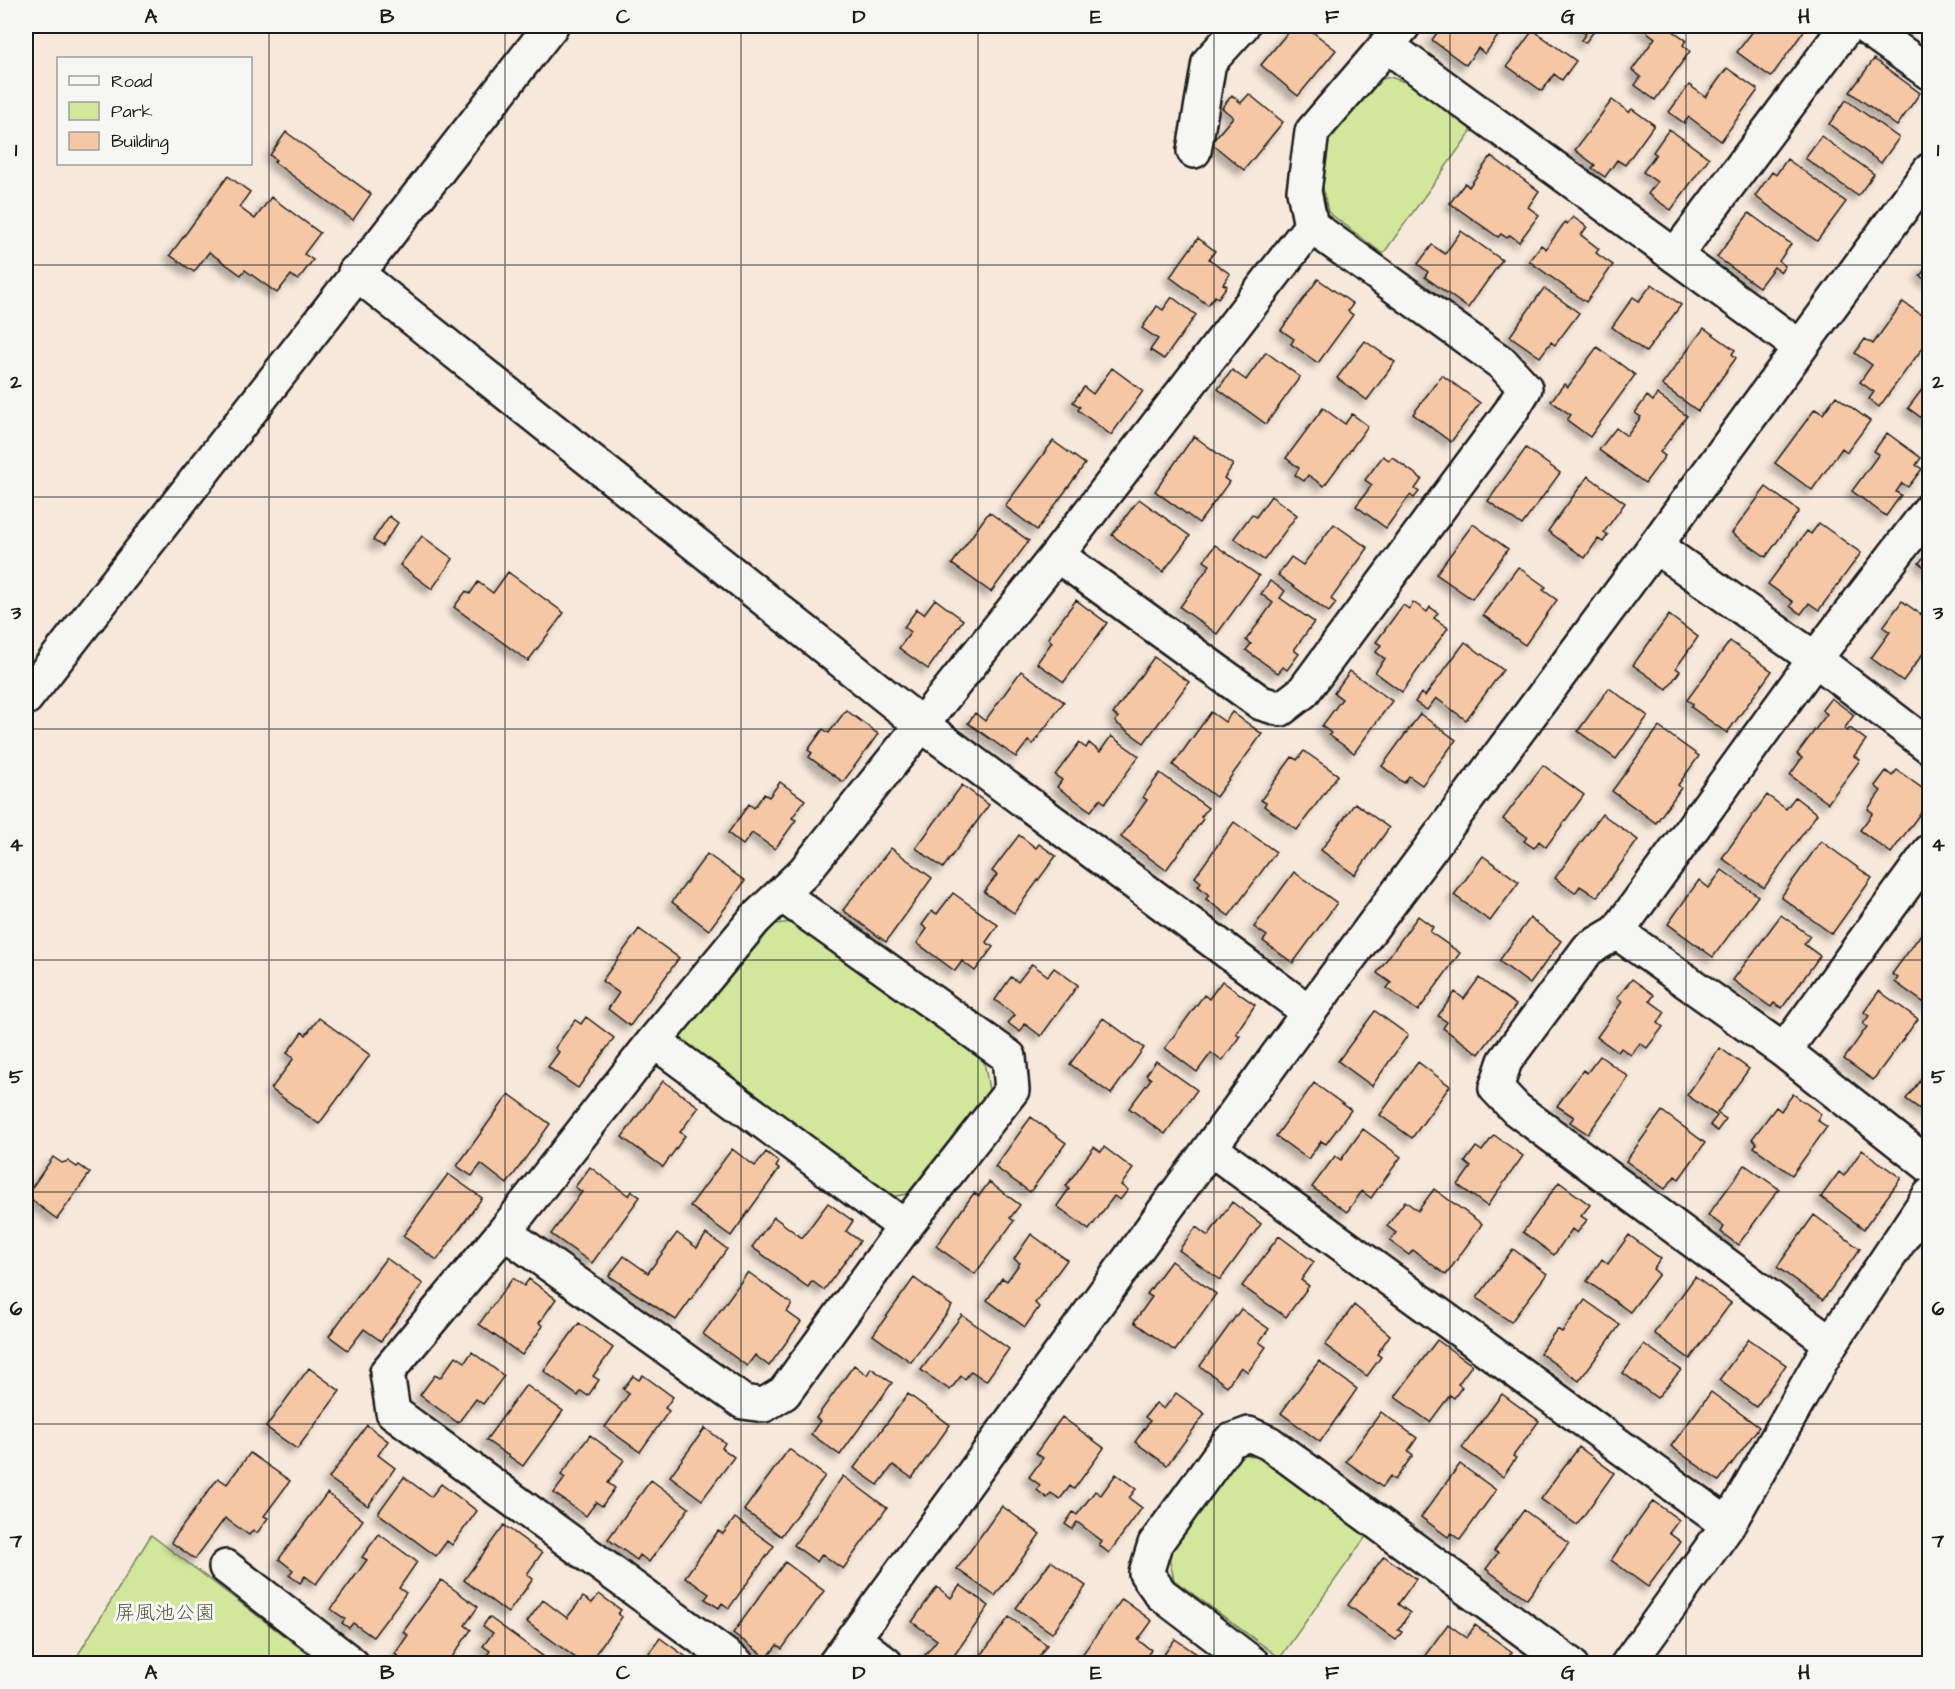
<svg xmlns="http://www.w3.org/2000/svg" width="1955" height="1689" viewBox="0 0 1955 1689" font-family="'Architects Daughter','Klee One',sans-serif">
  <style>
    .green { fill: #d0e79c; stroke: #76825c; stroke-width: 1.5 }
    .building { fill: #f6c7a5; stroke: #1c1c1c; stroke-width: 1.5; filter: url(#shadow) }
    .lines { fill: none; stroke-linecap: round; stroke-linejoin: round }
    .minor-casing { stroke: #1c1c1c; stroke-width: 38 }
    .minor { stroke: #f6f6f2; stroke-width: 33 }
    .grid { fill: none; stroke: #1c1c1c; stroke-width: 1.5; stroke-opacity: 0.55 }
    .labels { text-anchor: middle; stroke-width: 6; stroke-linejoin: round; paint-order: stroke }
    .park-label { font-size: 20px; fill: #525942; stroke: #f6f6f2 }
    .neatline { fill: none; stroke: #1c1c1c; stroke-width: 2 }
    .grid-label { font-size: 20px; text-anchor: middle; font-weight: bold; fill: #1c1c1c }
  </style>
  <defs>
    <filter id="shadow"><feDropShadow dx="-5.5" dy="5.5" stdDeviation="3" flood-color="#0004"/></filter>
  </defs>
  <rect width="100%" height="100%" fill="#f6e8db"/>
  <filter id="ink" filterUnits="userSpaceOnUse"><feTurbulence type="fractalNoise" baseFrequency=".0167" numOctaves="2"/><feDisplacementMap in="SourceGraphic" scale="12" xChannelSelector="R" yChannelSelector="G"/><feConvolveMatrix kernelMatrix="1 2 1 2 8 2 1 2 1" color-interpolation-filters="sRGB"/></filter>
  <g filter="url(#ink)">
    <!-- green -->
    <path class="green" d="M1390,77L1414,85L1473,129L1383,254L1328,212L1320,173L1328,136L1370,82Z
      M791,922L984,1061L989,1090L907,1194L885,1198L698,1063L679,1039L775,924Z
      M1240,1453L1261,1458L1367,1535L1280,1658L1174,1580L1168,1553Z
      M151,1535L320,1663H73Z"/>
    <!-- building -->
    <path class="building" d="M1293,26H1305L1336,50L1298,96L1261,65Z
      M1442,26H1505L1485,54L1478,48L1466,65L1432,40Z
      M1574,26H1598L1585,43L1581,40L1586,34Z
      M1639,26H1666L1686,40L1683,45L1690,51L1655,100L1635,85L1641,77L1632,70L1655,38Z
      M1757,26H1802L1806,28L1771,77L1737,52Z
      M1533,30L1576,61L1562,80L1554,74L1542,91L1507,66Z
      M1874,59L1920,93L1897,126L1850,92Z
      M1727,68L1758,90L1721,141L1689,117L1684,123L1669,112L1689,85L1706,97Z
      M1249,94L1283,122L1244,170L1211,143L1233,117L1222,108L1232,95L1241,103Z
      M1612,100L1629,112L1632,109L1654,125L1625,165L1617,160L1605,177L1592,168L1595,165L1575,150Z
      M1846,100L1899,138L1881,163L1829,124Z
      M1669,129L1709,158L1671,210L1648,194L1657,182L1643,172L1656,154L1653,152Z
      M286,132L371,194L353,220L274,162L276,160L270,155Z
      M1821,136L1874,174L1858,196L1805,158Z
      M1491,156L1539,191L1528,207L1539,215L1519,242L1510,235L1507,238L1501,234L1498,237L1450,203L1465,183L1469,187Z
      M1787,159L1846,202L1817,241L1755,196L1772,172L1776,175Z
      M228,176L250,192L239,207L255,219L271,197L320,233L304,254L313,260L298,280L291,275L277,293L245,270L241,275L209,252L194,272L170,255Z
      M1749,213L1791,244L1779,261L1785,266L1781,272L1774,267L1759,287L1717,257Z
      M1573,217L1587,227L1581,235L1599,249L1596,253L1613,265L1586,302L1529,261L1541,245L1546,249L1565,222L1567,224Z
      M1461,231L1502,260L1468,308L1425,277L1428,272L1418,264L1432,245L1445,254Z
      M1198,238L1215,251L1209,259L1230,274L1223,284L1227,286L1218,298L1215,296L1208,305L1170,277Z
      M1930,262V283L1920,276Z
      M1318,279L1353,304L1348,311L1353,315L1318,363L1291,344L1294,339L1281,330Z
      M1652,284L1681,305L1646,352L1612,327L1633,297L1639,301Z
      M1544,288L1579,313L1555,345L1551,342L1540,357L1510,336Z
      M1172,297L1196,315L1164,359L1150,350L1158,339L1142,328L1157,306L1163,310Z
      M1903,302L1930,321V338L1879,407L1869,399L1874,392L1860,382L1872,365L1855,353L1865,339L1873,344Z
      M1704,328L1735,350L1732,354L1736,358L1698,411L1662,385Z
      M1365,341L1395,362L1367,400L1337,378Z
      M1597,347L1635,375L1590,437L1567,420L1571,415L1551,401L1564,384L1568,387Z
      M1266,352L1300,377L1266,424L1218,389L1232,370L1246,380Z
      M1112,368L1143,391L1111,435L1078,410L1080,407L1073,402L1084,387L1093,394Z
      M1442,375L1480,403L1451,442L1413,414Z
      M1930,379V424L1908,408Z
      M1657,394L1687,416L1660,452L1665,456L1645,483L1599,450L1616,428L1627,436L1641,417L1635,413L1647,396L1653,401Z
      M1836,396L1870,421L1847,452L1842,448L1812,490L1775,463L1815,409L1823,414Z
      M1323,408L1345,424L1352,414L1368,426L1324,486L1308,475L1304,481L1295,475L1299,468L1286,458Z
      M1887,433L1921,458L1916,465L1922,469L1908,487L1902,483L1896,492L1901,495L1886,516L1852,491L1879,454L1874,451Z
      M1194,436L1233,465L1224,478L1229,482L1199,523L1155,491Z
      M1053,441L1085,464L1037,530L1005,506Z
      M1526,448L1560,473L1522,525L1488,501Z
      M1383,456L1389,460L1392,457L1422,479L1415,489L1419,492L1414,498L1410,495L1386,528L1356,506L1372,485L1365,480Z
      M1588,476L1625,503L1604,532L1608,535L1603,542L1598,539L1585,558L1548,531Z
      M1766,487L1799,511L1766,557L1732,533Z
      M1271,496L1297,515L1264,560L1234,538L1252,514L1256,517Z
      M1139,499L1190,536L1163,572L1112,535Z
      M989,512L1029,541L991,592L952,564Z
      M389,516L398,523L382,546L373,540Z
      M1819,523L1861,553L1819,610L1809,603L1801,614L1790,606L1793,602L1768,584L1807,531L1811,534Z
      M1334,524L1368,548L1331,599L1336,603L1329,612L1278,575L1291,557L1303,565Z
      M1473,524L1508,549L1472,599L1436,574Z
      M422,536L453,559L432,589L400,565Z
      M1215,545L1259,576L1217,634L1180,607L1210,565L1204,561Z
      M1930,549V571L1919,563Z
      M1518,567L1546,587L1543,590L1557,600L1525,645L1483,615Z
      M508,572L564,613L528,661L454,607L466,591L470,594L478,582L493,593Z
      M1270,581L1285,591L1280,598L1314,622L1294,650L1299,654L1287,670L1283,667L1278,673L1246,650L1251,644L1246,640L1273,603L1261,594Z
      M935,599L963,620L928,669L899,648L911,632L904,627L917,609L924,614Z
      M1076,600L1107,623L1064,682L1037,663L1052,642L1048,638Z
      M1902,601L1930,621V644L1903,681L1871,658L1890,632L1883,627Z
      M1413,602L1427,612L1430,607L1438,613L1434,618L1448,628L1402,692L1375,672L1385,659L1376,652L1381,645L1376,642L1403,605L1409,609Z
      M1669,615L1698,637L1676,668L1680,671L1667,689L1633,665Z
      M1730,641L1772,671L1727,733L1691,707L1693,704L1687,700Z
      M1465,642L1503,670L1466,720L1436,698L1427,710L1415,702L1421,693L1425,696Z
      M1154,657L1189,682L1144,743L1115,722L1118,717L1113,714Z
      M1021,671L1064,702L1033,744L1028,741L1016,757L968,723L975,713L985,721Z
      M1350,671L1392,701L1354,753L1329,735L1331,733L1322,726L1342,699L1334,693Z
      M1609,688L1648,716L1616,759L1578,731Z
      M1831,698L1854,715L1844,729L1847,731L1850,728L1866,740L1854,756L1860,760L1828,803L1790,775L1802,758L1797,754L1827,714L1822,710Z
      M846,710L878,734L843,782L809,757L812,753L808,750L823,729L829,733Z
      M1211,712L1225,722L1232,712L1262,734L1216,797L1173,765Z
      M1420,714L1456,740L1422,785L1409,776L1404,783L1382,766Z
      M1659,727L1699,756L1678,785L1681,788L1656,823L1612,791Z
      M1111,736L1139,756L1105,803L1100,799L1091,811L1057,787L1062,780L1055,775L1079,743L1086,748L1089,743L1100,752Z
      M1304,751L1338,775L1297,830L1264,806L1266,803L1261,800L1292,757L1297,760Z
      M1543,765L1584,795L1546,847L1539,841L1534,848L1524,841L1527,837L1503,819Z
      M1897,770L1930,794V800L1891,853L1860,830L1873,813L1868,809L1881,791L1875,786L1886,771L1892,776Z
      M1160,773L1208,808L1201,817L1203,819L1166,870L1121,837L1147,800L1143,797Z
      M780,782L805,800L792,818L796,820L775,849L752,833L743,845L728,833L749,804L754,808L764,794L769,797Z
      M962,785L989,805L943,868L916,848Z
      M1767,795L1786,809L1795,797L1817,814L1764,888L1722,858Z
      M1355,803L1389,828L1355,875L1321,850Z
      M1602,814L1638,840L1597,897L1580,886L1575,893L1555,878Z
      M1234,822L1276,852L1229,916L1206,899L1209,895L1198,886L1201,882L1195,877Z
      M1019,835L1036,848L1039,844L1056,856L1014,913L984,892L997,875L992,871Z
      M1821,841L1872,878L1832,934L1781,897Z
      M891,848L932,878L886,942L843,910Z
      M707,854L745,881L709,930L672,902Z
      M1483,856L1519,882L1490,921L1454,895Z
      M1722,870L1758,896L1713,957L1668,924L1699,880L1709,888Z
      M1294,872L1337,903L1293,963L1263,941L1267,936L1254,927Z
      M953,893L998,925L986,942L993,947L975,971L962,961L955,971L917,943L927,929L922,925L932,911L937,914Z
      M1781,915L1810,936L1804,944L1820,956L1782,1008L1774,1003L1771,1007L1733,980Z
      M1418,916L1433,927L1430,932L1460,953L1418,1011L1387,988L1391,983L1377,973Z
      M1530,918L1561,941L1530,984L1499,961Z
      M1930,922V1007L1895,982L1898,978L1892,974Z
      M639,929L679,958L630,1026L608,1009L619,993L602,981Z
      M1032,964L1048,976L1054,968L1078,985L1041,1036L1025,1024L1020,1032L1008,1023L1015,1015L995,1000L1011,977L1018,982Z
      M1479,978L1516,1005L1479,1054L1443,1028L1447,1022L1438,1016L1455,992L1464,999Z
      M1632,979L1654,995L1650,1001L1665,1012L1658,1023L1663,1027L1647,1048L1640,1043L1631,1055L1621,1048L1618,1052L1597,1037L1622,1002L1617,998Z
      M1222,981L1255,1005L1236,1033L1240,1036L1222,1061L1211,1053L1197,1072L1165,1048L1204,995L1209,999Z
      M1879,991L1918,1019L1873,1080L1844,1059L1867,1027L1863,1024L1869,1016L1864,1012Z
      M1375,1011L1408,1035L1372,1086L1338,1061Z
      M586,1017L614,1038L578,1088L548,1067L559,1052L555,1048L575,1020L581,1024Z
      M319,1018L370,1055L319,1124L271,1089L294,1058L287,1053L302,1032L306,1035Z
      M1103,1018L1144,1048L1111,1094L1070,1064Z
      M1720,1048L1749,1069L1717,1113L1726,1119L1717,1131L1710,1125L1717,1116L1687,1095Z
      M1600,1056L1629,1077L1588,1134L1570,1122L1574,1117L1557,1106L1583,1070L1587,1073Z
      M1156,1061L1197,1090L1165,1134L1129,1108L1151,1079L1146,1075Z
      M1418,1062L1450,1086L1412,1138L1380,1115Z
      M1930,1067V1116L1906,1099Z
      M663,1081L699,1107L680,1132L685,1136L663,1167L622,1137Z
      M1314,1083L1351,1110L1326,1144L1321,1141L1308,1159L1276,1136Z
      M509,1094L550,1124L507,1184L481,1164L472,1176L457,1166Z
      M1793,1094L1821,1114L1817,1120L1827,1127L1792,1175L1754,1147L1757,1143L1752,1139L1776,1107L1781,1111Z
      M1662,1111L1705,1143L1679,1179L1675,1176L1665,1189L1626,1161Z
      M1031,1117L1066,1143L1030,1192L995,1167Z
      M1363,1129L1401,1157L1371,1198L1362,1191L1347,1212L1312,1187L1335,1156L1341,1160Z
      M1494,1135L1523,1156L1487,1206L1458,1185L1471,1167L1465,1162L1476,1147L1482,1151Z
      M1094,1147L1101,1152L1104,1147L1133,1169L1121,1185L1128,1190L1120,1200L1114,1196L1089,1230L1057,1206L1069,1189L1066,1186Z
      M732,1149L755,1166L766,1152L779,1162L776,1167L779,1169L731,1236L690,1206Z
      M1862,1150L1901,1178L1864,1229L1821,1197L1839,1172L1844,1176Z
      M53,1157L62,1163L68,1161L77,1167L79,1165L90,1173L57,1219L26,1196Z
      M1745,1165L1779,1189L1738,1245L1721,1232L1724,1227L1708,1215Z
      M590,1167L629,1196L632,1191L640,1197L592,1263L551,1234L582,1192L575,1187Z
      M448,1174L482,1198L437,1260L403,1236Z
      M989,1182L1020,1205L1010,1218L1014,1221L975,1274L936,1246L974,1193L979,1196Z
      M1559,1182L1590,1205L1581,1216L1587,1220L1577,1233L1572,1229L1554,1255L1523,1232Z
      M1434,1189L1482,1224L1446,1275L1413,1250L1409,1255L1390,1241L1396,1233L1387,1226L1405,1201L1418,1211Z
      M1232,1202L1261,1224L1220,1280L1179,1250L1196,1227L1208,1236Z
      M828,1203L853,1221L846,1231L860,1241L824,1290L812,1281L808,1287L752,1247L774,1217L802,1238Z
      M1814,1215L1860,1249L1823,1300L1777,1267Z
      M677,1233L697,1248L706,1234L727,1249L676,1320L609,1276L624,1256L648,1273Z
      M1031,1234L1067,1260L1035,1303L1039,1307L1025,1327L987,1300L1002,1278L1007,1281L1020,1263L1014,1259Z
      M1629,1235L1661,1259L1653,1269L1659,1274L1630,1312L1587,1281L1602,1259L1608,1264Z
      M1279,1236L1314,1262L1301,1280L1309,1286L1286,1317L1242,1286Z
      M1513,1249L1547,1274L1511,1322L1477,1298Z
      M386,1258L423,1284L381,1341L364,1329L348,1350L329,1336Z
      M1171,1261L1216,1294L1175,1351L1134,1322L1152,1297L1147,1294Z
      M748,1272L792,1304L787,1312L801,1322L769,1366L755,1355L747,1366L703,1334Z
      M1695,1277L1731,1303L1690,1359L1654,1333Z
      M513,1278L524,1286L529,1279L556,1299L539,1323L543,1326L522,1355L479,1324Z
      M914,1278L952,1306L911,1362L873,1335Z
      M1585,1300L1620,1325L1579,1381L1540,1353L1557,1329L1562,1332Z
      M1354,1305L1390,1335L1377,1354L1381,1357L1367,1376L1325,1345Z
      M1241,1309L1269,1329L1259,1342L1266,1347L1248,1372L1241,1367L1227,1386L1200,1366Z
      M962,1315L1009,1349L986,1381L971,1371L965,1379L961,1376L950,1390L921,1370Z
      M579,1323L613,1348L593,1376L599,1380L588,1396L581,1391L578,1396L544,1371Z
      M1749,1339L1786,1365L1756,1407L1719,1380Z
      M1437,1340L1472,1365L1458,1384L1462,1387L1454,1398L1450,1395L1430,1422L1395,1397Z
      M1644,1344L1681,1370L1657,1398L1623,1373Z
      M472,1352L504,1376L483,1404L476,1399L458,1423L420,1395L435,1375L440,1378L456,1356L465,1362Z
      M1319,1361L1357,1389L1320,1442L1281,1413Z
      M854,1365L867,1375L871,1368L892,1383L840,1455L811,1434L820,1421L816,1418Z
      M309,1368L340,1391L297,1449L266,1427Z
      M643,1375L673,1397L665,1408L669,1411L640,1452L605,1427L629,1394L623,1389L633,1376L639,1380Z
      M526,1385L563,1411L523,1466L486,1440Z
      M1711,1392L1759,1427L1719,1481L1671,1446Z
      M1176,1393L1205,1414L1167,1465L1135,1442L1150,1421L1145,1417L1156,1403L1164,1409Z
      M908,1394L950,1425L912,1478L893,1465L878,1485L854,1468Z
      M1502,1394L1539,1421L1513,1456L1516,1458L1503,1477L1462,1448Z
      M1381,1412L1417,1438L1408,1451L1413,1455L1395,1480L1390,1476L1382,1487L1346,1461Z
      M1062,1417L1104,1448L1074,1489L1070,1486L1060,1499L1051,1493L1047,1498L1037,1490L1040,1485L1029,1477L1043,1458L1036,1453Z
      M367,1425L388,1441L378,1455L395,1468L368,1506L329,1478Z
      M705,1428L725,1443L722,1448L734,1457L702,1500L670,1476Z
      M590,1435L624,1460L608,1483L615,1488L602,1506L596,1502L586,1516L554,1493L565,1478L561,1475Z
      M1579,1447L1614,1473L1577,1525L1541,1499Z
      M789,1449L825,1476L781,1536L744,1510Z
      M250,1453L290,1481L264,1516L268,1518L257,1533L253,1530L249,1535L225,1518L195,1559L171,1542L218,1478L227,1484Z
      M1460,1464L1496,1490L1460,1540L1451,1533L1448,1537L1421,1517Z
      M1116,1474L1136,1489L1129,1498L1142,1508L1109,1553L1099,1545L1102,1541L1077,1522L1072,1529L1065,1524L1073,1512L1077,1515L1095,1491L1101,1495Z
      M843,1476L887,1508L843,1569L822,1554L817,1562L794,1545Z
      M404,1477L431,1497L441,1484L477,1511L452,1545L447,1541L436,1556L378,1513Z
      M651,1480L689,1508L649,1562L640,1555L637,1560L608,1539Z
      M327,1493L363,1520L316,1584L305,1576L300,1583L289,1575L293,1570L279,1559Z
      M1653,1501L1679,1520L1669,1533L1681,1542L1648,1587L1611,1560Z
      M1002,1506L1040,1534L995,1596L957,1569Z
      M1524,1510L1569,1543L1527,1599L1486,1569L1498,1553L1494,1551Z
      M735,1518L774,1546L729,1608L722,1603L719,1608L705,1599L709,1594L685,1577L718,1531L723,1534Z
      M504,1525L542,1553L527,1574L533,1579L508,1613L464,1580Z
      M379,1534L417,1562L399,1588L406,1593L373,1637L353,1623L349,1628L342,1623L345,1619L331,1609L367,1560L362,1557Z
      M1384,1556L1416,1579L1398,1604L1410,1613L1398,1630L1402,1632L1396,1640L1348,1605Z
      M1051,1561L1086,1586L1052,1633L1016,1608Z
      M785,1562L824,1591L782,1649L777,1645L767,1658L733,1633Z
      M441,1580L478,1607L465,1625L471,1630L447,1664H408L395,1654L408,1635L403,1632Z
      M960,1585L989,1606L948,1664H937L925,1655L937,1640L912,1622L937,1587L951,1598Z
      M599,1594L621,1610L618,1614L622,1617L588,1664H584L527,1622L543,1600L567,1618L583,1597L592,1603Z
      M1122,1599L1152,1621L1138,1640L1151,1650L1141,1664H1085L1079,1659Z
      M489,1617L544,1657L539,1664H481L490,1651L483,1646L493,1633L483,1626Z
      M1009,1617L1047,1645L1034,1664H975Z
      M1448,1624L1467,1638L1475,1625L1512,1652L1503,1664H1425L1421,1661Z
      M660,1638L693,1662L692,1664H641Z
      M1175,1639L1201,1657L1196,1664L1158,1663Z"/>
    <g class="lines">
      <!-- minor casing -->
      <g class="minor-casing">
        <path id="minor" d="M1864,26L1930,73
          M1386,45L1800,347
          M1194,151L1209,62L1242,26
          M1675,256L1847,26
          M355,272L922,725L1309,1012L1655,546L1930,170
          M1655,546L1815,659L1930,747
          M1057,555L1261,703L1281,709L1303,692L1511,411L1525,388L1503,364L1311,226L1304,191L1312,132L1403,26
          M26,698L551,26
          M1617,932L1784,1051L1930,1166
          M654,1041L905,1227
          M1784,1051L1930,851
          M1211,1149L1728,1525
          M504,1232L743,1402L764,1405L784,1393L905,1227L1012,1090L1009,1057L782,895
          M1831,1343L1516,1109L1496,1088L1505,1061L1588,949L1617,932L1815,659L1930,509
          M226,1567L352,1664
          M853,1638L886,1664
          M737,1664L393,1412L387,1372L504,1232L654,1041L755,919L804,872L1057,555L1311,226
          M835,1664L1309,1012
          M1253,1664L1161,1594L1146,1573L1155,1544L1230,1441L1249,1434L1269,1443L1570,1664
          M1628,1664L1728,1525L1831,1343L1930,1195"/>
      </g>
      <!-- minor -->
      <use href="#minor" class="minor"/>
    </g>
  </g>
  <!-- grid -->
  <path class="grid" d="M269,26V1664M505,26V1664M741,26V1664M978,26V1664M1214,26V1664M1450,26V1664M1686,26V1664M26,265H1930M26,497H1930M26,729H1930M26,960H1930M26,1192H1930M26,1424H1930"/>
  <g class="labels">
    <!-- park labels -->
    <g class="park-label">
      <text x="165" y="1619">屏風池公園</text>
    </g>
  </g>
  <!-- margin -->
  <rect width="1955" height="1689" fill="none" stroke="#f6f6f2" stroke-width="66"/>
  <!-- legend -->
  <rect x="57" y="57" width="195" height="108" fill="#f6f6f2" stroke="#9f9f9c" stroke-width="1.5"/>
  <rect x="69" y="76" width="30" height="9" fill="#f6f6f2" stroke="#9f9f9c" stroke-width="1.5"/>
  <text x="111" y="87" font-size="18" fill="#1c1c1c">Road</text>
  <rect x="69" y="102" width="30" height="18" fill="#d0e79c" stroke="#9f9f9c" stroke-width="1.5"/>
  <text x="111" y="117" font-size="18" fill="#1c1c1c">Park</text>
  <rect x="69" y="132" width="30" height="18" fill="#f6c7a5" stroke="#9f9f9c" stroke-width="1.5"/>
  <text x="111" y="147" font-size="18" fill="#1c1c1c">Building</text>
  <rect x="33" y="33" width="1889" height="1623" class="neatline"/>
  <g class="grid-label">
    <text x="151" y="23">A</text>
    <text x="387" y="23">B</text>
    <text x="623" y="23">C</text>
    <text x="859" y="23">D</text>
    <text x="1096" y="23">E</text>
    <text x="1332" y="23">F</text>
    <text x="1568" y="23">G</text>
    <text x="1804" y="23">H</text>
    <text x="16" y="156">1</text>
    <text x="1938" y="156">1</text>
    <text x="16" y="388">2</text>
    <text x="1938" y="388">2</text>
    <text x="16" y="619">3</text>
    <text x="1938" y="619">3</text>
    <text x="16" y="851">4</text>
    <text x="1938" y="851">4</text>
    <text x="16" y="1083">5</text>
    <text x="1938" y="1083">5</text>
    <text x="16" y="1315">6</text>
    <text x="1938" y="1315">6</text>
    <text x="16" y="1547">7</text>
    <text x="1938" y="1547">7</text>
    <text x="151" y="1679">A</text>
    <text x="387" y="1679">B</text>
    <text x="623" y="1679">C</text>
    <text x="859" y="1679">D</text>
    <text x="1096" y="1679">E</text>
    <text x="1332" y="1679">F</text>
    <text x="1568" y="1679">G</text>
    <text x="1804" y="1679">H</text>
  </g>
</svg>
